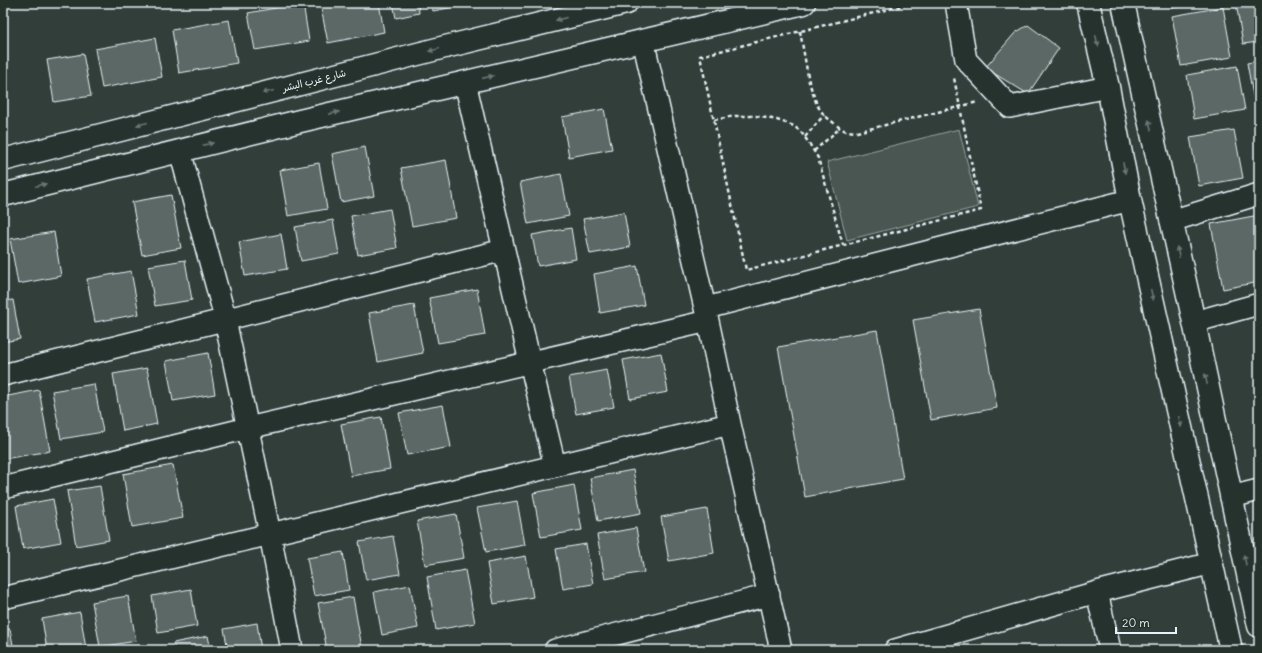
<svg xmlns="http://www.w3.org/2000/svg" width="1262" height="653" viewBox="0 0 1262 653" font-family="Delius,'Playpen Sans Arabic',sans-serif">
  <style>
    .grass { fill: #495651; stroke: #98a4a4 }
    .building { fill: #5c6865; stroke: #e8f1f8 }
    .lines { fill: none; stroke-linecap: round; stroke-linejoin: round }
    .minor-casing { stroke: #e8f1f8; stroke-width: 24 }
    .tertiary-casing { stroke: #e8f1f8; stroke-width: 25 }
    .path { stroke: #e8f1f8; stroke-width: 2.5; stroke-dasharray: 4 3; stroke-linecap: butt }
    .minor { stroke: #26332d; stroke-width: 21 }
    .tertiary { stroke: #26332d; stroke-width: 22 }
    .oneway { fill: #6a7674 }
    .labels { text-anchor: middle; stroke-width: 3; stroke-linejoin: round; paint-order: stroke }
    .street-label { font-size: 10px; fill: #e8f1f8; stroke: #26332d }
  </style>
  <rect width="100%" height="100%" fill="#323e39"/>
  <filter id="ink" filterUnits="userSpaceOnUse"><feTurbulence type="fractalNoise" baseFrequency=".025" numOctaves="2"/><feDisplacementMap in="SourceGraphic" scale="8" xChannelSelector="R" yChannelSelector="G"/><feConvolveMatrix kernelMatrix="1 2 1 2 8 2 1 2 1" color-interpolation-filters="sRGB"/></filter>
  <g filter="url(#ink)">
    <!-- grass -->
    <path class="grass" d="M959,129L978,207L847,240L827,162Z"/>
    <!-- building -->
    <path class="building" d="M303,3L309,41L255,50L248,13Z
      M320,3H379L384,32L328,43Z
      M393,3H418L419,13L396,18Z
      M431,3H453L454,7L433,11Z
      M1171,3H1203L1172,8Z
      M1236,3H1259V42L1243,44Z
      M1223,7L1232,57L1181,66L1172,16Z
      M229,20L237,63L179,73L172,30Z
      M1028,25L1059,48L1028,94L985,68L1015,33Z
      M155,38L162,77L102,88L95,49Z
      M83,54L91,96L54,102L47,60Z
      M1259,61V100L1254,101L1247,63Z
      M1237,66L1245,110L1194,119L1187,75Z
      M604,109L612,149L569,157L562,117Z
      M1234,130L1243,178L1199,186L1190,137Z
      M365,147L374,196L341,202L332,154Z
      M446,160L456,218L412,226L401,168Z
      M319,163L327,209L288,216L280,170Z
      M561,174L569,216L528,224L520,182Z
      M171,195L181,248L142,255L132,202Z
      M390,209L397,248L358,255L351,216Z
      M624,212L630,247L590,254L583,219Z
      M1259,215V282L1223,289L1211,224Z
      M333,220L339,254L301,261L295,227Z
      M571,228L576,259L538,266L532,235Z
      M54,232L61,276L18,284L10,239Z
      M281,234L287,269L245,276L239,242Z
      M185,260L192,300L155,306L148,266Z
      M637,266L644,305L600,313L594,274Z
      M131,271L139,314L95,322L87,279Z
      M477,289L485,335L438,343L429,298Z
      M13,300L20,339L3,342V301Z
      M414,305L423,353L378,362L369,313Z
      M979,309L997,408L931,420L913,320Z
      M877,330L903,479L805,497L778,347Z
      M208,353L215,394L173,401L166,361Z
      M661,353L668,392L630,399L623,360Z
      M147,368L157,424L123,431L113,374Z
      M607,370L614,407L576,414L569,377Z
      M94,384L103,432L61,439L52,391Z
      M39,390L50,451L4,459L3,397Z
      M443,405L451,447L407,455L399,413Z
      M381,417L390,469L351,476L341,424Z
      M173,465L183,518L132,527L123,474Z
      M633,470L641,513L598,521L590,478Z
      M574,485L582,530L541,537L533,493Z
      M100,486L109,540L76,546L67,491Z
      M53,499L61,542L23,549L16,506Z
      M517,501L525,545L486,552L477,508Z
      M707,509L714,553L669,561L661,517Z
      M456,514L464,558L425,565L417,521Z
      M636,528L644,572L605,579L597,535Z
      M393,536L400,574L366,580L359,542Z
      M586,544L593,584L563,589L556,549Z
      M343,552L349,590L314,596L307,558Z
      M526,556L533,597L494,604L487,563Z
      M465,570L475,623L436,630L427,577Z
      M410,585L418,628L382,635L374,592Z
      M191,589L197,626L158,633L152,596Z
      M128,596L136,641L100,647L92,602Z
      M353,597L362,648L352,650H327L318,603Z
      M80,612L86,649L79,650H47L42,619Z
      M257,623L261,650H228L224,629Z
      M10,629L14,650H3V630Z
      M208,636L211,650H175L173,643Z"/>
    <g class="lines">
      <!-- minor casing -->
      <g class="minor-casing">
        <path id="minor" d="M956,3L966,60L1010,107L1108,87
          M465,82L530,362L555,466
          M180,151L223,310L270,534L292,650
          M1171,221L1259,194
          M706,308L1130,200
          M708,321L730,424L781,650
          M1194,322L1259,304
          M3,375L504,250
          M3,488L248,428L708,321L643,40
          M1231,497L1259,490
          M1097,592L1110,650
          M3,598L730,424
          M555,650L769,595
          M895,650L1097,592L1212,563"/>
      </g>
      <!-- tertiary casing -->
      <g class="tertiary-casing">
        <path id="tertiary" d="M1088,3L1108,87L1130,200L1231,650
          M1123,3L1194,322L1259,626
          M3,160L441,48L626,3
          M3,195L300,121L804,3"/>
      </g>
      <!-- path -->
      <path class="path" d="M914,3L700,56L746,270L981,210L954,78
        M800,31L809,82L817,105L824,115L840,128L846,131L857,132L978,102
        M714,120L735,116H756L777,120L794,126L801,132L809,143L818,158L843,245
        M805,137L824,115
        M814,151L840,128"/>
      <!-- minor -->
      <use href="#minor" class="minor"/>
      <!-- tertiary -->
      <use href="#tertiary" class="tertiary"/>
    </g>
    <!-- one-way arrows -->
    <defs><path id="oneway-solid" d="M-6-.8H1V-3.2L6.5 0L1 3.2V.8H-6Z"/></defs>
    <g class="oneway">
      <use href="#oneway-solid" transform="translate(561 19) rotate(166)"/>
      <use href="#oneway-solid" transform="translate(1097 41) rotate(76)"/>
      <use href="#oneway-solid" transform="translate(434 50) rotate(166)"/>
      <use href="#oneway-solid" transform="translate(488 77) rotate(-13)"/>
      <use href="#oneway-solid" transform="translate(268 92) rotate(166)"/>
      <use href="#oneway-solid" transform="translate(334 113) rotate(-13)"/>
      <use href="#oneway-solid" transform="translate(142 124) rotate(166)"/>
      <use href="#oneway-solid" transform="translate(1150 125) rotate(-102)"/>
      <use href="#oneway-solid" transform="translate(208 144) rotate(-14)"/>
      <use href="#oneway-solid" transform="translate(1124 168) rotate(79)"/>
      <use href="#oneway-solid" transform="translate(41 185) rotate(-14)"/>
      <use href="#oneway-solid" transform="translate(1178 252) rotate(-103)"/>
      <use href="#oneway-solid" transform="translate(1152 295) rotate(77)"/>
      <use href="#oneway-solid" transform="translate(1206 379) rotate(-102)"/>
      <use href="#oneway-solid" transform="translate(1180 422) rotate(77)"/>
      <use href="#oneway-solid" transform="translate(1245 560) rotate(-102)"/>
    </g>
  </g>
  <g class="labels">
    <!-- street labels -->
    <g class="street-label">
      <text transform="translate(314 80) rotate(-14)" y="4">شارع غرب البشر</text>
    </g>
  </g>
  <!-- margin -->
  <rect width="1262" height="653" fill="none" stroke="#26332d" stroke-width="16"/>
  <rect x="8" y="8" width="1246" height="637" fill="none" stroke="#e8f1f8" stroke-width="1.5" filter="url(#ink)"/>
  <!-- scale -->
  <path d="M1116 627v6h60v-6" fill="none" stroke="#e8f1f8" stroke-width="2"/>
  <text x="1122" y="627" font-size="12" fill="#e8f1f8" stroke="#26332d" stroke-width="3" paint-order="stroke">20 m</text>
</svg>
